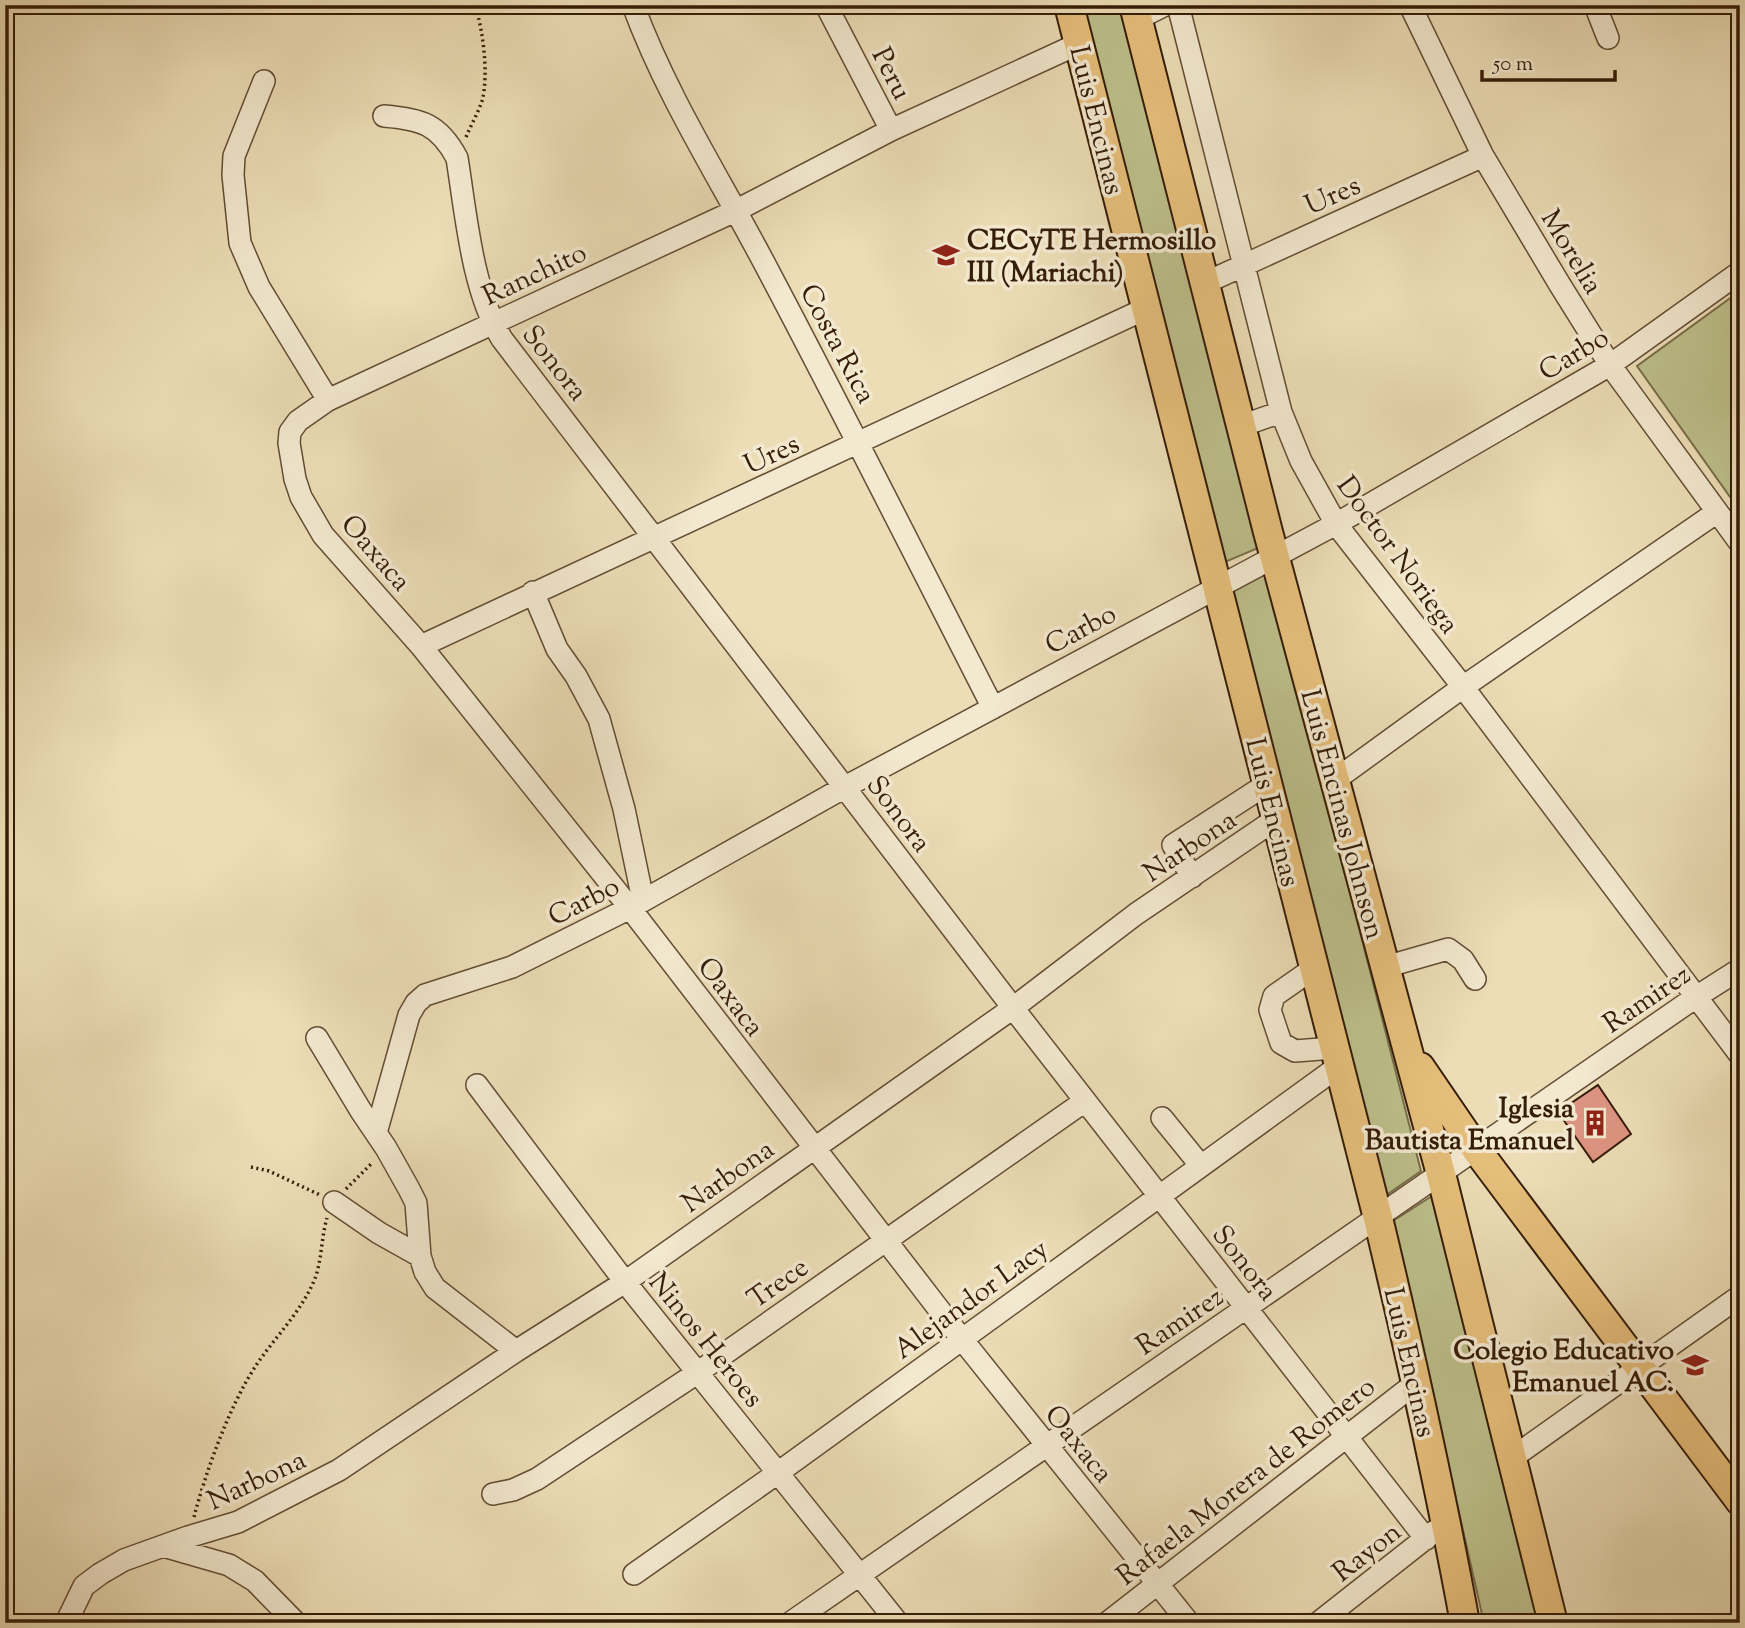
<svg xmlns="http://www.w3.org/2000/svg" width="1745" height="1628" viewBox="0 0 1745 1628" font-family="'Sorts Mill Goudy',serif">
  <style>
    .green { fill: #bcbf8b; stroke: #786e4a; stroke-width: 2 }
    .building { fill: #de9482; stroke: #351d08; stroke-width: 2 }
    .lines { fill: none; stroke-linecap: round; stroke-linejoin: round }
    .minor-casing { stroke: #634d34; stroke-width: 24 }
    .major-casing { stroke: #351d08; stroke-width: 32 }
    .path { stroke: #351d08; stroke-width: 3.5; stroke-dasharray: 2 3.5; stroke-linecap: butt }
    .minor { stroke: #f3e9d0; stroke-width: 21 }
    .major { stroke: #e6be7b; stroke-width: 28 }
    .labels { text-anchor: middle; stroke-width: 7; stroke-linejoin: round; paint-order: stroke }
    .street-label { font-size: 28px; fill: #351d08; stroke: #f3e9d0 }
    .poi-label { font-size: 28px; font-weight: bold; fill: #351d08; stroke: #f3e9d0; text-anchor: end }
  </style>
  <rect width="100%" height="100%" fill="#ecddb6"/>
  <filter id="stains"><feTurbulence type="fractalNoise" baseFrequency=".00286" numOctaves="4"/><feColorMatrix values="0 0 0 0 .2 0 0 0 0 .09 0 0 0 0 .02 0 0 0 .5 -.17"/></filter>
  <radialGradient id="worn" r=".72"><stop offset=".6" stop-color="#630" stop-opacity="0"/><stop offset="1" stop-color="#630" stop-opacity=".3"/></radialGradient>
  <!-- green -->
  <path class="green" d="M1083,5H1125L1263,546L1225,562Z
    M1740,291V511L1637,366Z
    M1267,567L1421,1171L1385,1196L1230,582Z
    M1432,1196L1541,1623H1484L1393,1221Z"/>
  <!-- building -->
  <path class="building" d="M1598,1085L1631,1134L1593,1162L1558,1112Z"/>
  <g class="lines">
    <!-- minor casing -->
    <g class="minor-casing">
      <path id="minor" d="M633,5C668,100 724,185 770,274C846,418 919,563 993,708
        M826,5L891,130
        M1178,5L1281,412L1301,461L1336,524L1463,687L1740,1055
        M1410,5L1483,156L1560,285L1610,365L1740,543
        M1595,5L1608,38
        M1137,19L1165,5
        M1078,44L891,130L737,210L328,400L298,421L290,432L289,443L295,479L301,497L323,535L421,646L630,908L961,1338L1189,1623
        M264,81L234,156L233,175L240,243L259,287L328,400
        M384,116C421,119 439,124 457,158C466,214 472,290 502,339L1013,1008L1426,1539
        M1205,283L1483,156
        M1241,426L1281,412
        M533,592L557,649L576,676L599,719L624,809L643,900
        M421,646L1145,309
        M1335,780L1463,687L1717,512
        M1192,877L1173,845L1267,784
        M1385,967L1448,949L1463,960L1475,979
        M1314,968L1274,996L1270,1010L1281,1043L1295,1051L1334,1048
        M317,1038L361,1111L386,1148L409,1189L416,1203L420,1256
        M477,1085L625,1282L898,1623
        M1162,1118L1201,1166
        M376,1133L409,1015L416,1003L425,995L512,967L630,908L845,787L1336,524L1610,365L1740,272
        M334,1202L379,1233L420,1256L425,1272L435,1288L516,1351
        M1512,1458L1740,1296
        M493,1494L513,1490L537,1479L697,1373L1085,1101
        M163,1546L229,1565L255,1581L296,1623
        M634,1574L779,1472L1339,1066
        M66,1623L84,1586L100,1574L124,1560L188,1537L238,1522L339,1470L516,1351L625,1282L1013,1008L1136,914L1276,819
        M790,1623L1696,997L1740,969
        M1107,1623L1417,1382
        M1318,1623L1435,1531"/>
    </g>
    <!-- major casing -->
    <g class="major-casing">
      <path id="major" d="M1069,5L1378,1218C1410,1352 1440,1487 1465,1623
        M1134,5L1268,532L1441,1174L1553,1623
        M1420,1067L1476,1149L1740,1501"/>
    </g>
    <!-- path -->
    <path class="path" d="M466,137C471,125 478,113 482,101C489,75 483,30 475,5
      M251,1167L269,1171L320,1195
      M346,1189L373,1162
      M194,1517C206,1471 230,1404 257,1364C276,1336 300,1313 314,1281C322,1262 321,1238 327,1218"/>
    <!-- minor -->
    <use href="#minor" class="minor"/>
    <!-- major -->
    <use href="#major" class="major"/>
  </g>
  <!-- icons -->
  <defs>
    <g id="school-bare" transform="scale(2.1)"><path d="M0-5L7-2L0 1L-7-2ZM-4 1L0 2.5L4 1V4Q0 6-4 4Z" fill="#8f2418" stroke="#f3e9d0" stroke-width="2.5" paint-order="stroke"/></g>
    <g id="building-bare" transform="scale(2.1)"><path d="M-4-6H4V6H1V3H-1V6H-4ZM-2.5-4.3h1.7v1.8h-1.7ZM.8-4.3h1.7v1.8H.8ZM-2.5-1h1.7V.8h-1.7ZM.8-1h1.7V.8H.8Z" fill="#8f2418" stroke="#f3e9d0" stroke-width="2.5" paint-order="stroke"/></g>
  </defs>
  <g fill-rule="evenodd">
    <use href="#school-bare" x="946" y="255"/>
    <use href="#building-bare" x="1595" y="1123"/>
    <use href="#school-bare" x="1695" y="1365"/>
  </g>
  <g class="labels">
    <!-- street labels -->
    <g class="street-label">
      <text transform="translate(893 73) rotate(63)" y="10">Peru</text>
      <text transform="translate(1098 120) rotate(76)" y="10">Luis Encinas</text>
      <text transform="translate(1332 194) rotate(-24)" y="10">Ures</text>
      <text transform="translate(1573 251) rotate(59)" y="10">Morelia</text>
      <text transform="translate(534 273) rotate(-25)" y="10">Ranchito</text>
      <text transform="translate(839 343) rotate(62)" y="10">Costa Rica</text>
      <text transform="translate(1573 353) rotate(-31)" y="10">Carbo</text>
      <text transform="translate(556 362) rotate(52)" y="10">Sonora</text>
      <text transform="translate(771 453) rotate(-25)" y="10">Ures</text>
      <text transform="translate(377 552) rotate(49)" y="10">Oaxaca</text>
      <text transform="translate(1399 554) rotate(54)" y="10">Doctor Noriega</text>
      <text transform="translate(1080 628) rotate(-28)" y="10">Carbo</text>
      <text transform="translate(1274 812) rotate(76)" y="10">Luis Encinas</text>
      <text transform="translate(900 813) rotate(53)" y="10">Sonora</text>
      <text transform="translate(1344 814) rotate(75)" y="10">Luis Encinas Johnson</text>
      <text transform="translate(1189 845) rotate(-34)" y="10">Narbona</text>
      <text transform="translate(583 900) rotate(-27)" y="10">Carbo</text>
      <text transform="translate(732 996) rotate(53)" y="10">Oaxaca</text>
      <text transform="translate(1646 998) rotate(-34)" y="10">Ramirez</text>
      <text transform="translate(727 1175) rotate(-35)" y="10">Narbona</text>
      <text transform="translate(1246 1262) rotate(52)" y="10">Sonora</text>
      <text transform="translate(777 1282) rotate(-35)" y="10">Trece</text>
      <text transform="translate(970 1298) rotate(-36)" y="10">Alejandor Lacy</text>
      <text transform="translate(1179 1320) rotate(-34)" y="10">Ramirez</text>
      <text transform="translate(707 1339) rotate(51)" y="10">Ninos Heroes</text>
      <text transform="translate(1411 1362) rotate(77)" y="10">Luis Encinas</text>
      <text transform="translate(1080 1443) rotate(51)" y="10">Oaxaca</text>
      <text transform="translate(256 1479) rotate(-25)" y="10">Narbona</text>
      <text transform="translate(1245 1480) rotate(-38)" y="10">Rafaela Morera de Romero</text>
      <text transform="translate(1366 1551) rotate(-38)" y="10">Rayon</text>
    </g>
    <!-- poi labels -->
    <g class="poi-label">
      <text x="967" y="249" text-anchor="start">CECyTE Hermosillo<tspan x="967" dy="32">III (Mariachi)</tspan></text>
      <text x="1574" y="1117">Iglesia<tspan x="1574" dy="32">Bautista Emanuel</tspan></text>
      <text x="1674" y="1359">Colegio Educativo<tspan x="1674" dy="32">Emanuel AC.</tspan></text>
    </g>
  </g>
  <!-- margin -->
  <rect width="1745" height="1628" fill="none" stroke="#ecddb6" stroke-width="28"/>
  <rect x="7" y="7" width="1731" height="1614" fill="none" stroke="#351d08" stroke-width="3.5"/>
  <rect x="14" y="14" width="1717" height="1600" fill="none" stroke="#351d08" stroke-width="2"/>
  <!-- scale -->
  <path d="M1482 70v10h133v-10" fill="none" stroke="#351d08" stroke-width="3.5"/>
  <text x="1493" y="70" font-size="21" fill="#351d08" stroke="#f3e9d0" stroke-width="5" paint-order="stroke">50 m</text>
  <rect width="100%" height="100%" filter="url(#stains)"/>
  <rect width="100%" height="100%" fill="url(#worn)"/>
</svg>
